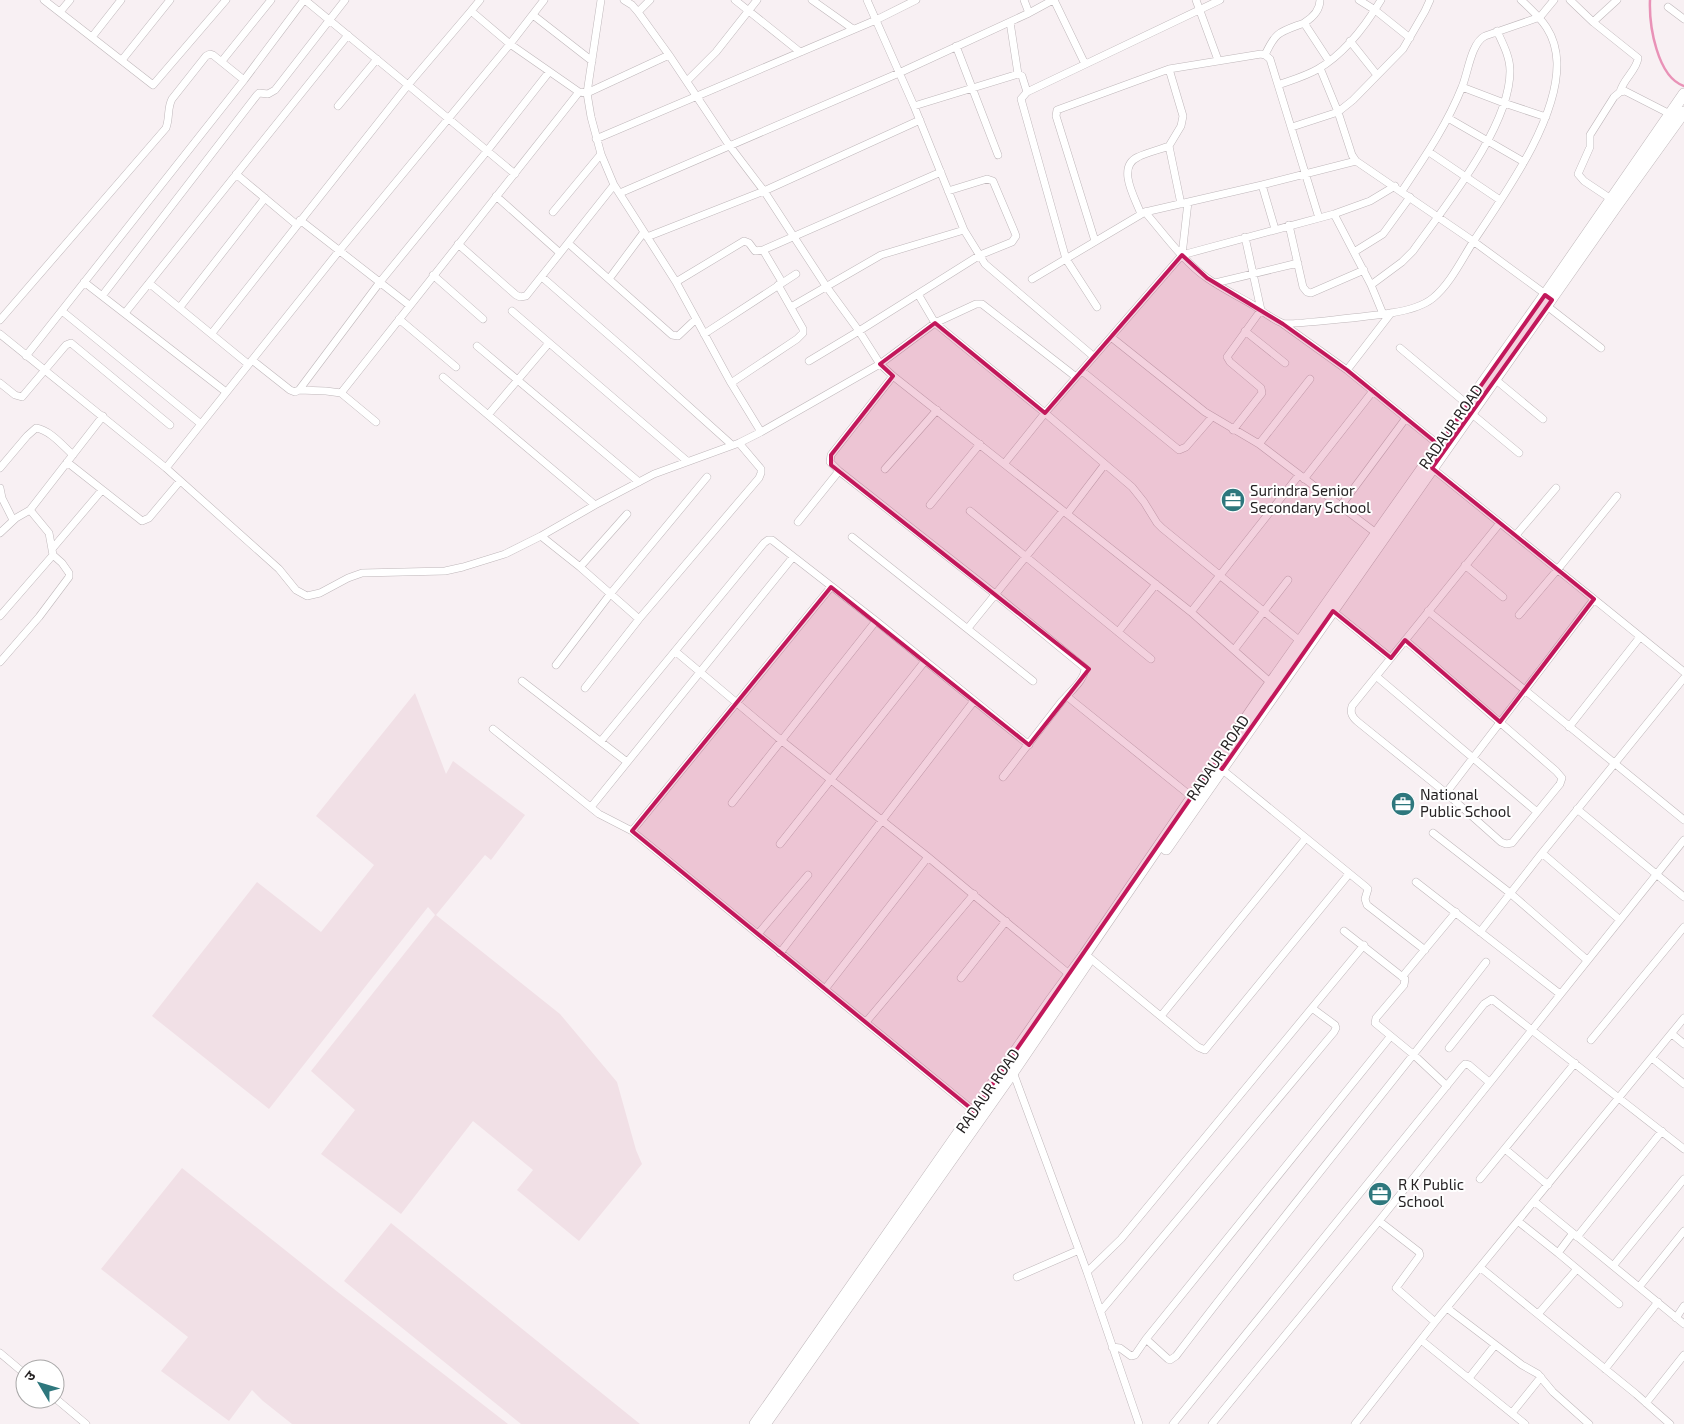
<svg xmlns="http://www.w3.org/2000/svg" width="1684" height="1424" viewBox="0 0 1684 1424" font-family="'Exo 2','Noto Sans Devanagari',sans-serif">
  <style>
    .built { fill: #f1e0e6 }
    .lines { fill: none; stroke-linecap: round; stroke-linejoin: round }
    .stream { stroke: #e992b7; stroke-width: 2.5 }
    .minor-casing { stroke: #bfb7ba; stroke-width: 8 }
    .primary-casing { stroke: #bfb7ba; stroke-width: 12 }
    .minor { stroke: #fff; stroke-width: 7 }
    .primary { stroke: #fff; stroke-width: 11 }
    .marked { fill: #c2185b; fill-opacity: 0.2; stroke: #c2185b; stroke-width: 4; stroke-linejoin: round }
    .labels { text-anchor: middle; stroke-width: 4; stroke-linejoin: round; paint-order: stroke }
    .street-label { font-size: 15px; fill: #262324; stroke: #fff }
    .poi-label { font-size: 15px; fill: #262324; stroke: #fff; text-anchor: start }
  </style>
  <rect width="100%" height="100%" fill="#f8f0f3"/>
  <!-- built -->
  <path class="built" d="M415,693L446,774L453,761L525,815L491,860L485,855L436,915L560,1014L617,1082L636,1150L642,1164L579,1241L517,1190L533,1170L473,1121L401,1214L321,1154L355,1110L311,1071L435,915L428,907L269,1109L152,1016L257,882L321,932L374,865L316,816Z
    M182,1168L339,1293L508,1424H292L263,1401L252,1390L229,1421L161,1371L188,1337L101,1269Z
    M391,1223L640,1424H521L344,1281Z"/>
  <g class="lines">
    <!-- stream -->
    <path class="stream" d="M1650,0C1649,25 1657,77 1684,86"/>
    <!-- minor casing -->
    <g class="minor-casing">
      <path id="minor" d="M44,0L153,85L226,0
        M305,0L408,85L471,11L510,44L579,92
        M601,0L587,93L591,117L601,154L614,185L676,282L731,383L761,432
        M624,0L632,5L638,12L669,55L729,145L764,191L826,286L859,331L880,364L893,376L1191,612L1271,683
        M735,0L800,52
        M812,0L853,29
        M867,0L914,106L964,230L985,264L1093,356
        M1024,0L1029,13
        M1054,0L1085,64
        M1196,0L1218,60
        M1320,0C1320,10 1312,18 1304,23L1329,61
        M1359,0L1375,10L1410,38
        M1570,0L1593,22L1638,58C1637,70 1623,79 1620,92
        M1668,7L1684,19
        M471,11L480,0
        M60,12L70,0
        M638,12L650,0
        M533,15L592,61
        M1010,22L1018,74
        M1593,22L1617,0
        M92,37L121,0
        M1350,41L1377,75
        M956,46L998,155
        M1265,55C1276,31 1280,32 1304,23
        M122,60L170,0
        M222,61L271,0
        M1320,68L1338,112L1352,155L1356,161L1473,241L1548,296
        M1169,69L1183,116L1181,126L1169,146L1181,204
        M687,81L716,52L757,0
        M1278,85C1292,80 1306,76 1318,69C1344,54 1366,25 1381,0
        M1462,87L1504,103L1546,117
        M338,106L377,59
        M914,106L1018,74L1022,76L1027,92
        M1448,118L1524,162
        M1292,127L1338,112L1353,100L1403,49L1425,11L1430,0
        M596,139L876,20L916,0
        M1429,152L1500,200
        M236,174L297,225
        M1262,185L1275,229
        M1402,191C1424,158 1447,125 1462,87C1468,73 1471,43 1485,36L1540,17L1554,0
        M620,193L899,73L1029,13L1053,0
        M496,196L560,253
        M1611,199L1584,181L1578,174L1590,147V135L1614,97L1620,92L1625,91L1670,114
        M1188,202L1182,255L1334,214L1370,201L1395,186
        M553,212L601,154
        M1145,212C1164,234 1183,261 1207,278C1221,288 1238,296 1253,305C1262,311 1272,319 1282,323C1287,326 1378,315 1391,313C1404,311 1422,307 1433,298C1450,284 1461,261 1473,242C1504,195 1558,121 1557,63C1556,33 1542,19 1521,0
        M1141,214C1135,198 1116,167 1138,157C1148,152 1159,150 1169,146
        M1334,214L1371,285L1383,314
        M300,220L409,305
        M1289,225L1303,287L1307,292L1311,293L1364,270
        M647,237L764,191L920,120
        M1095,241L1056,116L1057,110L1169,69L1261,54L1265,55L1270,59L1319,218
        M568,243L672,335L678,336L696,319
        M458,244L516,295L520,297L526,296L614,185
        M763,250L782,282
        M1354,252L1383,234L1410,197
        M433,275L483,319
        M542,277L635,358L732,445
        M609,279L644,232
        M1032,279L1145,212L1262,185L1356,161
        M84,282L226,392
        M676,282L744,241L749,243L755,251L763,250L941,172
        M149,283L248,364
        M1215,283L1298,263
        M1371,285L1402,262L1413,251C1445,206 1510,127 1510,71C1510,57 1503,44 1497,31
        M918,294L935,323L1045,413L1132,487L1144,502L1157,523L1162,528L1300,641
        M102,296L257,95L259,93L268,94L275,90L345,0
        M1547,306L1601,348
        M180,307L265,198
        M791,307L881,255L964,230
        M1097,307L1066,259L1021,99L1027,92L1220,0
        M62,311L201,424
        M512,311L687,461
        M125,313L348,35
        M399,319L456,367
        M0,320L166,128C170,117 167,108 172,99L206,56L210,54L213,55L244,80
        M1283,324L1347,370L1439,445
        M1245,331L1285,363
        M212,333L408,85L515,174
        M0,334L166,468L279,569L296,590L307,596L320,593L348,578L362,573L445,571L463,567L505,554L541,536L595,505L654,474L739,443L761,432L880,364L935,323L976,304H982L1076,377
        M704,334L796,274
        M1111,337L1205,412L1259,444L1376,533
        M477,346L639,482
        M1400,348L1467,404
        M26,356L244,80L304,0
        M252,360L290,390L295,392L299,390L380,282L487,151L549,72
        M809,361L859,331L980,255L1012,242L1016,236L1015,233L993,181L987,179L948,191
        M1347,370L1391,313
        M1082,371L1179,450L1186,447L1212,417
        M893,376L831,455L830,462L839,471L995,594L1085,668C1085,679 1072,690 1065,698
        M443,377L595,505
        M1496,380L1543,419
        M0,383L15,395L22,397L66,345L71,343L170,425
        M731,383L797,339L803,333V329L778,285
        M299,390L326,391L341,393L376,422
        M341,393L579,92L587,93L669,55
        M1472,414L1519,453
        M488,415L549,343
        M1233,430L1262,393L1261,388L1230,362L1227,357L1261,310L1245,237
        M1259,444L1310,379
        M67,462L142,521L149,518L180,481
        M1004,464L1045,413L1182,255
        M0,468L27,436L36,428C50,430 63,446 73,455
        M166,468L339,251L510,44L544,0
        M1432,468L1684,672
        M885,469L937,410
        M1304,479L1373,391
        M0,488L2,498L13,520
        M930,505L980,444
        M1340,507L1406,418
        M970,511L1151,659
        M1067,514L1105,464
        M798,522L839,471
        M0,533L16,518L30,510L103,416
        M1516,535L1556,488
        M541,536L580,567L639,619
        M852,537L1033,681
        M52,549L102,490
        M1465,565L1503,597
        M580,567L627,514
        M1333,611L1391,658
        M1428,611L1684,820
        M1191,612L1299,475
        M1519,615L1558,569L1617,496
        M0,616L53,555
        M968,628L1063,511
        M1118,632L1156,584
        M1405,640L1556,771L1562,778L1560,784L1512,843L1506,844L1501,842L1446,793L1358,722C1352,717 1350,713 1352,706L1483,544L1500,523
        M1234,650L1288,580
        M675,651L782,741L928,857L1069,974
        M0,662L39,617L69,577V573L62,563L53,555L49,533L30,510
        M556,665L611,593L707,477
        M1376,676L1537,812
        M522,681L627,762
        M585,688L639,619L759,478L761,473V469L739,443
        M1569,727L1640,637
        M493,729L599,814L632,831L974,1111
        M601,741L764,543L768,540H772L876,621L1029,745
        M1219,767L1366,887L1368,889L1365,899L1367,905L1425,950
        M1003,777L1062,701L1065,698H1069L1192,797
        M1446,793C1496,728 1545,664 1594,599
        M732,803L876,621
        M591,807L793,557
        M1577,809L1684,897
        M632,831L831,587
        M1433,833L1510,893L1587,960
        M780,844L925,661
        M1542,853L1620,920
        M1416,882L1560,994
        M1344,931L1405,979L1404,985L1376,1018L1375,1023L1414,1055L1447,1086
        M1480,932L1542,853L1684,678
        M758,934L808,875
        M780,953L974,701
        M1090,958L1198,1047L1205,1050L1349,874
        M1402,977L1456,912
        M961,978L1006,921
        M825,989L928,857
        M1161,1016L1306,838
        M866,1022L974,894
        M1672,1034L1684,1044
        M1591,1040L1684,927
        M1449,1048L1484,1004L1492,999L1684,1149
        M1652,1058L1684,1084
        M1013,1072L1087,1272L1139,1424
        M1505,1149L1548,1185
        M1480,1179L1575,1063
        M1535,1202L1684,1324
        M1379,1221L1684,840
        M1519,1222L1558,1253
        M1573,1233L1558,1253L1619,1304
        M1577,1237L1662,1131
        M1613,1266L1684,1179
        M1481,1268L1636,1394L1670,1424
        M1087,1272L1121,1239L1364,945
        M1017,1277L1079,1250
        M1639,1287L1684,1231
        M1447,1308L1522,1365L1538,1374L1553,1392L1589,1424
        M1101,1311L1334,1032L1336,1028L1335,1025L1312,1008
        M1539,1313L1577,1269
        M1676,1318L1684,1306
        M1146,1339L1168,1359L1170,1360L1176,1356C1277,1223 1384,1094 1486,962
        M1421,1340L1525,1424
        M1112,1347L1120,1348L1131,1356L1135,1355L1146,1339L1390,1037
        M0,1353L25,1374
        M1605,1369L1658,1302
        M1469,1378L1495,1345
        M55,1398L86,1424
        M1646,1403L1684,1355
        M1512,1413L1541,1377
        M1173,1424L1462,1067L1465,1064L1469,1065L1489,1082
        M1212,1424L1379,1221L1419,1252L1420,1255L1418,1258L1396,1288L1435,1322
        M1355,1424L1435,1322L1684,1018"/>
    </g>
    <!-- primary casing -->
    <g class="primary-casing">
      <path id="primary" d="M1166,849L1617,205L1684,112
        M755,1424L1052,999L1085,954L1258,701L1545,295L1684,94
        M765,1424L1013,1072L1087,963"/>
    </g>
    <!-- minor -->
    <use href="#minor" class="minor"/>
    <!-- primary -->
    <use href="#primary" class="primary"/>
  </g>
  <!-- marked area -->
  <path class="marked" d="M1182,255L1207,278L1283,324L1347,370L1439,445L1545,295L1552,300L1432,468L1594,599L1500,722L1405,640L1391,658L1333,611L1222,769L1215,763L974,1111L632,831L831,587L1029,745L1089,669L831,465V455L893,376L880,364L935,323L1045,413Z"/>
  <!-- icons -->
  <defs>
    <g id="office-disc" transform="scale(1.25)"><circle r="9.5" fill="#2e777d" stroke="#fff"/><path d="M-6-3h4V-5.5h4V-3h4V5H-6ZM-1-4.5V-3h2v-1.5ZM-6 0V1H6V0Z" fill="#fff"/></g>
  </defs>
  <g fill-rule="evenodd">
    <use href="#office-disc" x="1233" y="500"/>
    <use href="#office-disc" x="1403" y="804"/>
    <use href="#office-disc" x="1380" y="1194"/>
  </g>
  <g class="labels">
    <!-- street labels -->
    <g class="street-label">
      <text transform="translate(1451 427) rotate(-55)" y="5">RADAUR ROAD</text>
      <text transform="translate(1218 758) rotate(-56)" y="5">RADAUR ROAD</text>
      <text transform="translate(988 1091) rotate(-55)" y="5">RADAUR ROAD</text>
    </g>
    <!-- poi labels -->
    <g class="poi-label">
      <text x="1250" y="496">Surindra Senior<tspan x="1250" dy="17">Secondary School</tspan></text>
      <text x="1420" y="800">National<tspan x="1420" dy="17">Public School</tspan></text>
      <text x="1398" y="1190">R K Public<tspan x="1398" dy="17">School</tspan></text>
    </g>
  </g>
  <!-- north arrow -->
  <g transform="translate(40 1384) rotate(308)"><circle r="24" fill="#ffffff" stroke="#a8a7a7"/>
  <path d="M0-4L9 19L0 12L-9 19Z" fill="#2e777d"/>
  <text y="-8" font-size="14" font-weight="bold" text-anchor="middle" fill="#262324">उ</text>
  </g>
</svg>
